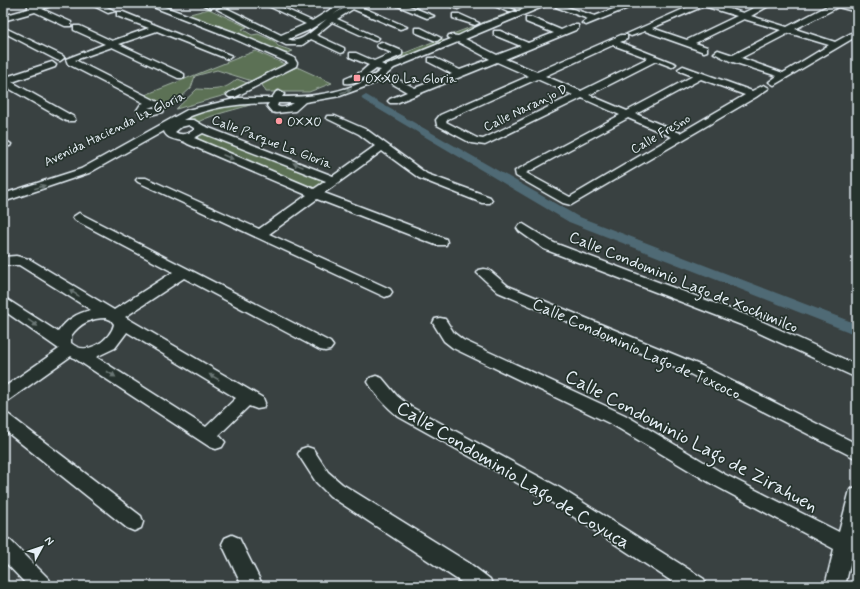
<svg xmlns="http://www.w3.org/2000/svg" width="860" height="589" viewBox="0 0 860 589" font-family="Mynerve,sans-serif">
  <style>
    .green { fill: #5c7155; stroke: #a2b1a6 }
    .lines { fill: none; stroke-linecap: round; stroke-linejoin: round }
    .canal { fill: #4f6a75; fill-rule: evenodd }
    .minor-casing { stroke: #e8f1f8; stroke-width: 3 }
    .minor { fill: #26332d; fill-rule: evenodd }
    .oneway { fill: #6a7674 }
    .poi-dot { fill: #ff9aa2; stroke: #26332d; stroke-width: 1.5 }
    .labels { text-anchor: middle; stroke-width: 3.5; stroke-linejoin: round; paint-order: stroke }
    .far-poi-label { font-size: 13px; fill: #e8f1f8; stroke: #26332d; text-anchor: start }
    .far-street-label { font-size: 13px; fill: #e8f1f8; stroke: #26332d }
    .street-label { font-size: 16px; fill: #e8f1f8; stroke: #26332d }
    .near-street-label { font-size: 19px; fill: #e8f1f8; stroke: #26332d }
  </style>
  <rect width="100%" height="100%" fill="#394141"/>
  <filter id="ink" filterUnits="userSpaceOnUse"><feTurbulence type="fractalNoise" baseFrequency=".025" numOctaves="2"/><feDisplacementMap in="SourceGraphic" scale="8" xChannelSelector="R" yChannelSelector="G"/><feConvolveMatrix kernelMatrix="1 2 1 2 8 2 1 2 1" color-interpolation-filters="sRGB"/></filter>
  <g filter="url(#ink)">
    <!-- green -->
    <path class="green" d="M532,4L536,6L457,38L450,35Z
      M209,9L247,27L242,29L252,35L258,34L274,41L278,46L293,51L283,54L186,15Z
      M440,39L448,42L385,68L377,64Z
      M255,51L289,66L255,82L217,70L195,76L191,88L169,108L145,95Z
      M297,67L332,83L309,92H266L261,83Z
      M237,79L250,84L229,94L176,109L197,89C214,90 224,91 237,79Z
      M256,103C236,110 216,113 198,122L185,117L228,105Z
      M202,130L327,180L313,190L190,138Z"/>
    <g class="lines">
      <!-- canal -->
      <path class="canal" d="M366,95L577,216L857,324V335L569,222L363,100L361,98Z"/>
      <!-- minor casing -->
      <g class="minor-casing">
        <path id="minor" d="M46,3H58L42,9L71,22V26H65L35,12L3,21V16L28,9V5L36,6Z
          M88,3H99L115,11L108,13Z
          M143,3H154L236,33L294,58L297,63L296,66L235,97H229L227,95L229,93L289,63L230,37Z
          M199,3H210L215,6L211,8Z
          M262,3H272L312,21L341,3H350L334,14L353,3H362L359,6L407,27L400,29L353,9L337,19L379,38L375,41L372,40L332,22L316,35L344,48V52L341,53L311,39L302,45H286L217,9L224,7L281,35L306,24ZM327,19C317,26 300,46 288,39L309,30Z
          M391,3H402L434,16L427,18Z
          M444,3H455L462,7L458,9Z
          M488,3H499L515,10L508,12Z
          M541,3H552L465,39L497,55L521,46L494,35V31H500L528,43L554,33L526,22V18H532L561,30L572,25H578V29L505,59L537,72L621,35H627V39L620,42L676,64L672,67L656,61L589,95L627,111L693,76L680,71L678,69L683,66L752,91L764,85L769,88L756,97L571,205L563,203L516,176L515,171L620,115L582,98L485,145L471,143L437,125L436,120L440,115L529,76L497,62L396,103H390L388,101L390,99L407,92L393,84V80H399L415,88L452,74L429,62V58H435L460,70L490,59L458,42L394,68L378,82L340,96L305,102L295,111L276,113L272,112L267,106L269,103C240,104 209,106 183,120H194L204,126L333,176L375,146L359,134L326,118L327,116H335L367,130L427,174L490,197L492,200L490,203H482L419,178L382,151L324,193L446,239L447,242L446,245H436L317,199L269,234L390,289L392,292L390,295L385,297L138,182L136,180L138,178H146L259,229L307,195L188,144C181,138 168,142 164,131L89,173L3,202V194L81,169L187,110L239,98H272L276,92L279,91L284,94L282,97C314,97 355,92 381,70L376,69C368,75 355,85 345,83V79L361,72L369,65L350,57V53H356L374,61L392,53L378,47L377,45L381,42L402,51V55L381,64L385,66L451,39L448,37L449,35L458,36L483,24ZM613,45L648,58L581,91L545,76ZM537,79L573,95L483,139L477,138L446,122L448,119ZM701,79L745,95L680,133L636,114ZM278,103H294C289,106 282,109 277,106ZM628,118L672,137L570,197L526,173ZM189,125L194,128V130C188,134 181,136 175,132L181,127ZM203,133L326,181L314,189L194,138Z
          M629,3H640L586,25L582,23L588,19L556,7L560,5L595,16Z
          M697,3H710L743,13L764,3H774L751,16L787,27L833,3H843L857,8V12L838,7L795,29L835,42L857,30V36L774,85L769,82L777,76L730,61L714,53L718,50L733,55L781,30L744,19L695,43L707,47V51L704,52L645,31L631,36L627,34ZM704,6L737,16L687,40L652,28ZM789,33L829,45L783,73L741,58Z
          M117,12H123L232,56L228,59L225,58L157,31L119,44L184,74V78H178L112,47L75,60L166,106L163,112L150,115L138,112L137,110L141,104L144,103L68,64L66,59L105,44L74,30V26H80L112,41L149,28L117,16ZM154,106L155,108H148Z
          M453,14H459L479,23L475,25L453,18Z
          M3,27L63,56L64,58L60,61L57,60L3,32Z
          M415,28H421L441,38L437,41L434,40L415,32Z
          M52,62L56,65L55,67L12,82L74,117L75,119L74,121H66L3,85V78Z
          M3,139L11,144L10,146H3Z
          M79,213L330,342L333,346L330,350L325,351L320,350L184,278L125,317L263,398L265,403L263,408L257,409L249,406L219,435L225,442L222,447L216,449L210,447L71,356L9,400L3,402V388L59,349L3,310V298L8,300L58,332C66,320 77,313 91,310L19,265H3V257L16,256L29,259L114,310L173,272L75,220L73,217ZM106,318L111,320L114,324C111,340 86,357 71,343V336C80,323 91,318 106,318ZM127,332L236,398L206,427L96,357L115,348Z
          M523,224L554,243L754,318L857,365V378L744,326L544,249L519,231L517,228L519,225Z
          M484,269L489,270L508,286L702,366L857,444V459L690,374L498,292L477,273L479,270Z
          M440,318L445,319L454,333L463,340L625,415L724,474L839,532L850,490L857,488V535L845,586H825L834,549L712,484L613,425L453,348L444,341L433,323L435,319Z
          M376,376L382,378L397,396L411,407L560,488L704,579L707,586H679L548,500L399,417C387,407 376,396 368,382L370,378Z
          M3,413L9,415L141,516L143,522L141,528L134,531L127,528L3,429Z
          M307,447L313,449L328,472L342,484L469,563L490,579L493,586H467L330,496L316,482L298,454L301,449Z
          M232,535L239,538L263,586H242L222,544L225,538Z
          M3,537L10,540L49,579L52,586H28L3,560Z"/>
      </g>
      <!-- minor -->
      <use href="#minor" class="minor"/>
    </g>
    <!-- one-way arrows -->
    <defs><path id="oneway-solid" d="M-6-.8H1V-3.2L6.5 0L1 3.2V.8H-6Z"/></defs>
    <g class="oneway">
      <use href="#oneway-solid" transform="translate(346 91) rotate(-20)"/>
      <use href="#oneway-solid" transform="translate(228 157) rotate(23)"/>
      <use href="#oneway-solid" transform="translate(298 165) rotate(-158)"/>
      <use href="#oneway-solid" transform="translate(40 187) rotate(-17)"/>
      <use href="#oneway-solid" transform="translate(74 293) rotate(-148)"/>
      <use href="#oneway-solid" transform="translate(33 323) rotate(34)"/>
      <use href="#oneway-solid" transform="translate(111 374) rotate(33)"/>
      <use href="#oneway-solid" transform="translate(214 377) rotate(-150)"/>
    </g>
  </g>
  <!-- markers -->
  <g class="poi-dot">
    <rect x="353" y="74" width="8" height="8" rx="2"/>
    <circle cx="279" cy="121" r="4"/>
  </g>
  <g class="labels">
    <!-- far-poi labels -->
    <g class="far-poi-label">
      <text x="365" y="83">OXXO La Gloria</text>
      <text x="287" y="126">OXXO</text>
    </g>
    <!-- far-street labels -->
    <g class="far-street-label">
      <text transform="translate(525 107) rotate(-26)" y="5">Calle Naranjo D</text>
      <text transform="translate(114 128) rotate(-26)" y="5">Avenida Hacienda La Gloria</text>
      <text transform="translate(660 133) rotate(-30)" y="5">Calle Fresno</text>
      <text transform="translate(272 141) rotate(21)" y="5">Calle Parque La Gloria</text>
    </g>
    <!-- street labels -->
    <g class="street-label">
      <text transform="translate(684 281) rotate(22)" y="6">Calle Condominio Lago de Xochimilco</text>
      <text transform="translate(637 348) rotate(24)" y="6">Calle Condominio Lago de Texcoco</text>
    </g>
    <!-- near-street labels -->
    <g class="near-street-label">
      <text transform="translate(692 440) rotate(28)" y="7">Calle Condominio Lago de Zirahuen</text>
      <text transform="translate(514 474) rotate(31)" y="7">Calle Condominio Lago de Coyuca</text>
    </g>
  </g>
  <!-- margin -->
  <rect width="860" height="589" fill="none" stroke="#26332d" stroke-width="16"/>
  <rect x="8" y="8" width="844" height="573" fill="none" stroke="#e8f1f8" stroke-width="1.5" filter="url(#ink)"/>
  <!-- north arrow -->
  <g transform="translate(42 547) rotate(50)" stroke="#26332d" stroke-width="3" paint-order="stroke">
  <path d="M0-3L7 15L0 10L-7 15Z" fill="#e8f1f8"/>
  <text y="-6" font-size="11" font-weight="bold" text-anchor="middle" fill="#e8f1f8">N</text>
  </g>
</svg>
